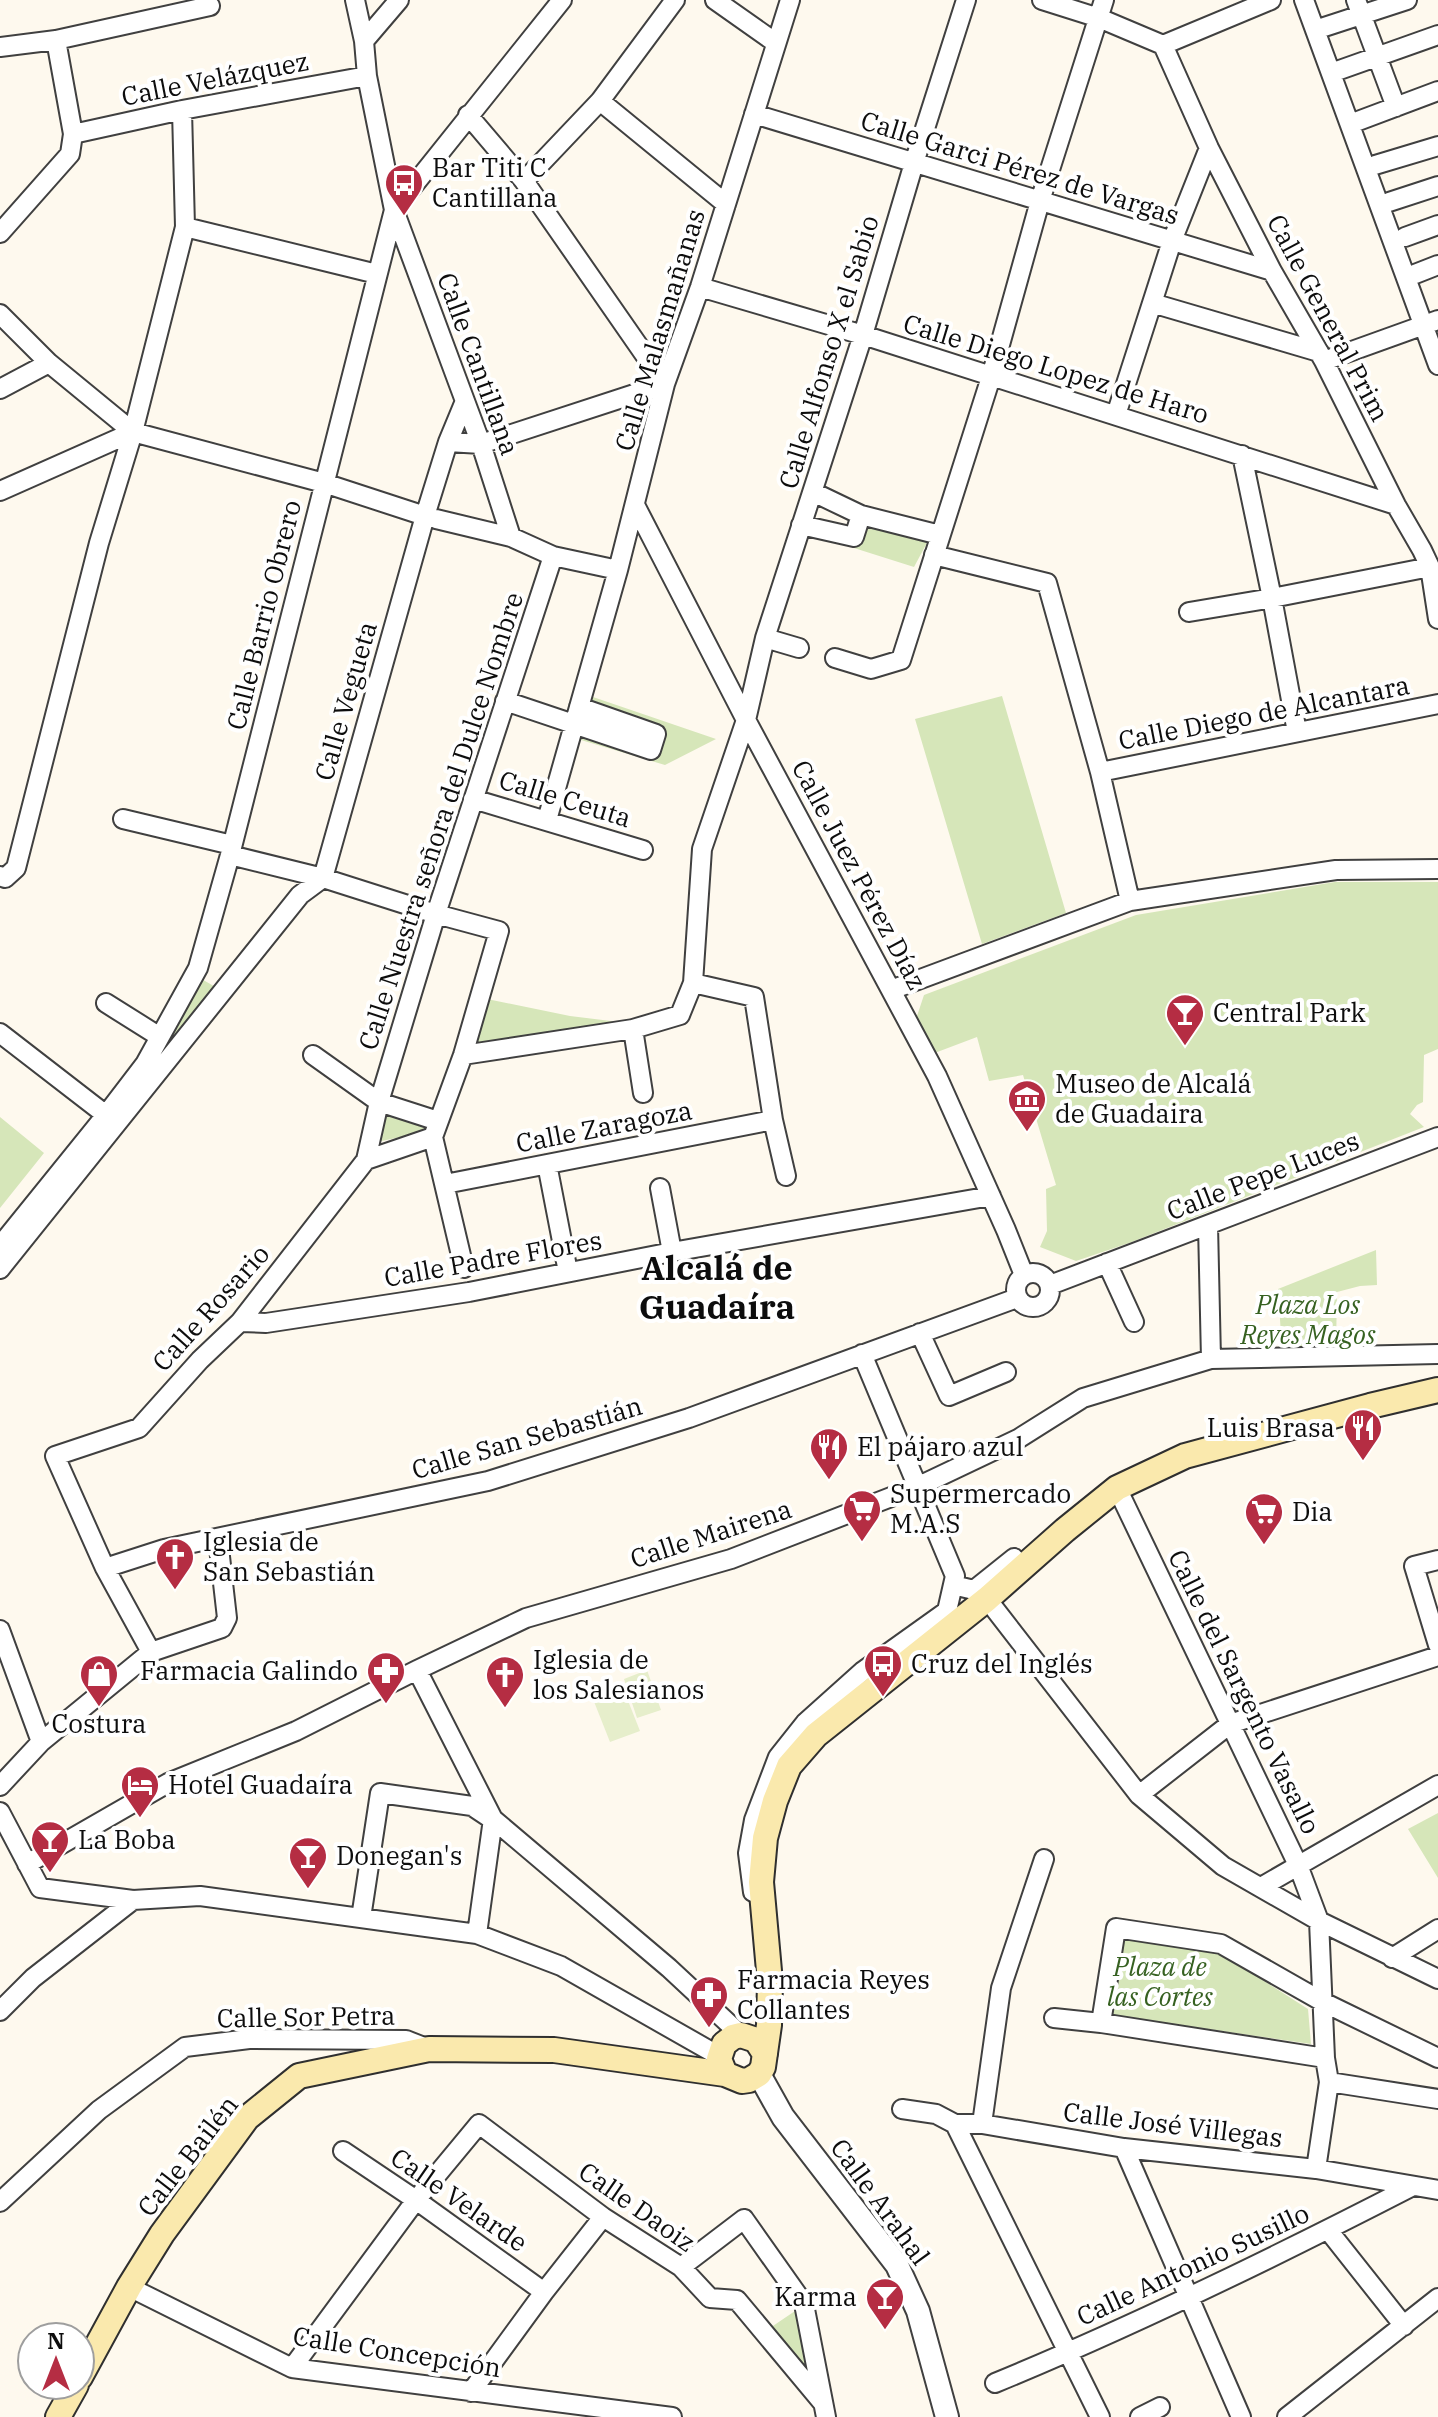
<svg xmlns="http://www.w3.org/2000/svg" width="1438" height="2417" viewBox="0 0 1438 2417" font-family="'IBM Plex Serif',serif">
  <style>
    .green { fill: #d6e6b9 }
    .pitch { fill: #e6eecb }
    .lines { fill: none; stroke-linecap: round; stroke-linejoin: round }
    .minor-casing { stroke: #404040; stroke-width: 22 }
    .tertiary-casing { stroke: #404040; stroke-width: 26 }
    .secondary-casing { stroke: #2f2f2f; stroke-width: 28 }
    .minor { stroke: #fff; stroke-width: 18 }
    .tertiary { stroke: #fff; stroke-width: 22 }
    .secondary { stroke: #fae9ad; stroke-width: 24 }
    .labels { text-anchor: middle; stroke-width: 8; stroke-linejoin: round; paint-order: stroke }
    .street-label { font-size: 26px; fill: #0d0d0d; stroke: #fff }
    .poi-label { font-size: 26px; fill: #0d0d0d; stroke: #fff; text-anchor: start }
    .park-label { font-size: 26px; font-style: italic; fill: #366121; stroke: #fff }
    .district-label { font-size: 34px; font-weight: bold; fill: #0d0d0d; stroke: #fff }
  </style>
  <rect width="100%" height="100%" fill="#fef9ee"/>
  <!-- green -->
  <path class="green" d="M863,522L929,539L914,567L854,548Z
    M1002,696L1066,913L982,944L915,719Z
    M593,697L716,739L665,765L581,740Z
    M1335,882H1438V1049L1424,1055L1423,1102L1417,1105L1410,1114L1424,1127L1129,1243L1076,1261L1040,1247L1047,1231L1046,1189L1056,1185L1023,1075L989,1081L977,1037L932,1054L916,1019L924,995L1136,915Z
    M198,977L219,989L160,1064L149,1062Z
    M487,999L570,1016L619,1022L473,1045Z
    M384,1110L429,1124L424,1132L377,1142Z
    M0,1117L44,1153L0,1208Z
    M1376,1250L1377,1285L1360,1286L1337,1292L1336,1347L1282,1350L1278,1289Z
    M1438,1813V1878L1408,1829Z
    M1122,1936L1210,1950L1225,1956L1308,2009L1311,2044L1111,2015Z
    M795,2311L809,2377L767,2330Z"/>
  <!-- pitch -->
  <path class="pitch" d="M647,1670L661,1710L637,1718L624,1679Z
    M621,1683L640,1731L610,1742L591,1694Z"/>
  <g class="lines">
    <!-- minor casing -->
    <g class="minor-casing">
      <path id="minor" d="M355,0L364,41L367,76L394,210L481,444L511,537
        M715,0L776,43
        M1042,0L1099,18L1163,45
        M1304,0L1438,365
        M1356,0L1396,107
        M1315,30L1407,0
        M364,41L399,0
        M1163,45L1209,148L1272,271L1324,361L1396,505L1422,550L1430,567L1438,619
        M1163,45L1271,0
        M0,47L56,40L210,6
        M1331,73L1438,35
        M600,101L726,204
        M754,114L1272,271
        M468,115L524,181L665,384
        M1350,124L1438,91
        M73,134L182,110L367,76
        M1375,165L1438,146
        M524,181L600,101L675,0
        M1389,202L1438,186
        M185,227L377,274
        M0,233L70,154L73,134L56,40
        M1405,237L1438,225
        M1415,274L1438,265
        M700,287L863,335L1396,505
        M1152,303L1319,352
        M0,314L49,363L133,432L324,483L425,516
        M1324,361L1438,320
        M0,389L49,363
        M1116,415L1172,241L1209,148
        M448,442L481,444L665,384
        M1242,455L1272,598L1297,732
        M0,491L133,432
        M813,492L861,515L940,535
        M635,505L746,720L937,1076L1006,1230L1024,1275
        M436,519L511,537L553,556L618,570
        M801,525L854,537L861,515
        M934,555L1047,583L1100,772L1130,901
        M1189,612L1272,598L1430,567
        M765,638L799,648
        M835,658L871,669L901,660L991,377L1040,201L1104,0
        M505,701L651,750L656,734L579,707
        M1100,772L1438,704
        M473,799L643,850
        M123,819L232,845
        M547,820L618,570L665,384L700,287L790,0
        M230,855L323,878L436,914L499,931L463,1055L433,1137L464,1268
        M0,876L5,878L16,868L99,543L133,432L185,227L182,110
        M693,983L754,997L773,1120L786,1176
        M891,990L1130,901L1336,870L1438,869
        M106,1003L160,1037
        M633,1029L643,1093
        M0,1033L106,1115
        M313,1055L379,1102L438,1121
        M463,1055L633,1029L680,1015L693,983L702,849L746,720L765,638L863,335L914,163L966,0
        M366,1160L433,1137
        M547,1164L568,1272
        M445,1184L773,1120
        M660,1188L672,1252
        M1208,1225L1211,1359
        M0,1246L106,1115L145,1064L198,968L230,855L394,210L562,0
        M1107,1263L1134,1322
        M0,1269L300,895L323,878L425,516L448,442L465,401
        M1016 1290a17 17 0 1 1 34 0a17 17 0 1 1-34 0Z
        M1050,1285L1438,1137
        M240,1322L266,1323L469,1292L672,1252L991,1196
        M920,1333L949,1396L1006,1372
        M1117,1488L1298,1865L1319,1921L1325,2058L1329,2082L1316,2169
        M1438,1560L1414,1566L1438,1645
        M105,1568L164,1549L488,1481L689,1418L1017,1298
        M953,1585L974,1590L1014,1558
        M987,1599L1139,1795L1223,1866L1319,1921L1438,1979
        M0,1630L41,1742
        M151,1652L105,1568L55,1456L139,1428L200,1360L240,1322L366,1160L379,1102L436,914L553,556
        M417,1670L493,1819L669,1968L741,2035
        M0,1786L41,1742L151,1652L222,1628L227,1618L218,1539
        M1139,1795L1230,1724L1438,1656
        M0,1812L40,1888L133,1900L200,1896L477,1934L561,1966L719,2056
        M27,1864L168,1783L296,1731L417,1670L526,1618L731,1559L917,1487L1018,1439L1083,1398L1211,1359L1438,1354
        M1261,1887L1438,1785
        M753,1892L748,1853L754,1820L778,1757L805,1723L863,1671L947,1611L955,1576L862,1354
        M361,1918L380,1793L472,1806L490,1818
        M477,1934L493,1819
        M1392,1958L1438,1929
        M0,2011L33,1978L133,1900
        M1054,2018L1101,2023L1325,2058
        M1101,2023L1116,1928L1221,1944L1323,2002L1438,2058
        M1329,2082L1438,2099
        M902,2109L936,2114L955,2124H982L1124,2148L1316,2169L1438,2190
        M955,2124L1100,2417
        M982,2124L1001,1988L1044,1859
        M1124,2148L1241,2417
        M343,2151L416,2200L544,2292
        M0,2202L99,2110L185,2047L249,2039L406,2040L429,2049
        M1328,2230L1404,2326
        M681,2267L744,2219L804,2304L826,2417
        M129,2287L292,2368L672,2417
        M292,2368L416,2200L479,2124L603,2217L681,2267L710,2298L737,2300L822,2402
        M995,2383C1136,2325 1275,2257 1411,2187
        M471,2392L544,2292L603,2217
        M1140,2417L1160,2407
        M1287,2417L1438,2298"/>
    </g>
    <!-- tertiary casing -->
    <g class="tertiary-casing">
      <path id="tertiary" d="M759,2074L783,2117L897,2265L918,2311L947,2417"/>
    </g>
    <!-- secondary casing -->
    <g class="secondary-casing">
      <path id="secondary" d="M765,2054L756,2040L741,2035L733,2037L724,2044L719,2059L725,2074L742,2081L749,2080L759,2074L763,2067L769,2025L770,1982L761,1882L765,1838L775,1801L789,1766L816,1735L987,1599L1065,1530L1117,1488L1185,1456L1370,1406L1438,1390
        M80,2377L129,2287L162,2234L247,2118L299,2076L429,2049L554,2050L725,2074
        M58,2417L76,2385"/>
    </g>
    <!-- minor -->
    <use href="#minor" class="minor"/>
    <!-- tertiary -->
    <use href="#tertiary" class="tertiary"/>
    <!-- secondary -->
    <use href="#secondary" class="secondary"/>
  </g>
  <!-- icons -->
  <defs>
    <g id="bus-pin" transform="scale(2)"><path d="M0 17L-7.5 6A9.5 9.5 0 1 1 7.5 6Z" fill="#b52d43" stroke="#fff"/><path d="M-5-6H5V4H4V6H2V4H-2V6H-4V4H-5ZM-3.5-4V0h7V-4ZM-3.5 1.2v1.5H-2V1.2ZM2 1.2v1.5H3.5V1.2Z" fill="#fff"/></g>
    <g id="bar-pin" transform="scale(2)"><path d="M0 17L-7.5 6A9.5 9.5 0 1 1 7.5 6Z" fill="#b52d43" stroke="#fff"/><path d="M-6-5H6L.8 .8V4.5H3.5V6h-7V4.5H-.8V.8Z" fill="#fff"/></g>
    <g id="museum-pin" transform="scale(2)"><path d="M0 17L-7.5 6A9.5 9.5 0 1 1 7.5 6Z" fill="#b52d43" stroke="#fff"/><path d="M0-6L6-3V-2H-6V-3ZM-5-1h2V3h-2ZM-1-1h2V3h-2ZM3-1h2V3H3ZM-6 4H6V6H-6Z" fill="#fff"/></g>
    <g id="restaurant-pin" transform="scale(2)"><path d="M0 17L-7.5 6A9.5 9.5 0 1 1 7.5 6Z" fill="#b52d43" stroke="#fff"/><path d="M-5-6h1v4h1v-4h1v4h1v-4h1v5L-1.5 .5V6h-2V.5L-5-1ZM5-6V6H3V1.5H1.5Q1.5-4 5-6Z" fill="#fff"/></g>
    <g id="supermarket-pin" transform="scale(2)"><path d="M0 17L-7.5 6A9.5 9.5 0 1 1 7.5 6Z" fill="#b52d43" stroke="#fff"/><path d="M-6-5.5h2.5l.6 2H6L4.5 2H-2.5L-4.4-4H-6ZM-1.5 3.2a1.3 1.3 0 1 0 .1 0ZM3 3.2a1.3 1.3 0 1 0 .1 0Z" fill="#fff"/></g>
    <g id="church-pin" transform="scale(2)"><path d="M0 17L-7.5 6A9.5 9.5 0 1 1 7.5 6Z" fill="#b52d43" stroke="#fff"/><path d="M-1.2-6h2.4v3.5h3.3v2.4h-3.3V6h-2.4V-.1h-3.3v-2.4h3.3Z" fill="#fff"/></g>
    <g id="pharmacy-pin" transform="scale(2)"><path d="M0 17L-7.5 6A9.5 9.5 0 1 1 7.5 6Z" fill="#b52d43" stroke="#fff"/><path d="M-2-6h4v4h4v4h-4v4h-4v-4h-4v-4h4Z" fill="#fff"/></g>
    <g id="shop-pin" transform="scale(2)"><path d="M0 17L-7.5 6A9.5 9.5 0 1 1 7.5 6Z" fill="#b52d43" stroke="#fff"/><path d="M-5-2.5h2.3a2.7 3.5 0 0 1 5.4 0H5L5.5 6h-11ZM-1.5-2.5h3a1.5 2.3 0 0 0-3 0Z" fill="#fff"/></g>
    <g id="hotel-pin" transform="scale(2)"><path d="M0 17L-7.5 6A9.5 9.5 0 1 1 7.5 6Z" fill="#b52d43" stroke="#fff"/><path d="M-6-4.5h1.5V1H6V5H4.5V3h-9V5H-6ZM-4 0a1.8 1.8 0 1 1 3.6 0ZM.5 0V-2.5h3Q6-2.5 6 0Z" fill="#fff"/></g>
  </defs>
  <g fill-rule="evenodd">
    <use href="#bus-pin" x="404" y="183"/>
    <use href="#bar-pin" x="1185" y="1013"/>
    <use href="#museum-pin" x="1027" y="1099"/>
    <use href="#restaurant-pin" x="1363" y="1428"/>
    <use href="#restaurant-pin" x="829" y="1447"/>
    <use href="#supermarket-pin" x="862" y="1509"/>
    <use href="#supermarket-pin" x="1264" y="1512"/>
    <use href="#church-pin" x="175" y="1557"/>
    <use href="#bus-pin" x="883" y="1664"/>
    <use href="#pharmacy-pin" x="386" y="1671"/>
    <use href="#shop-pin" x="99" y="1674"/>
    <use href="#church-pin" x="505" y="1675"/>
    <use href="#hotel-pin" x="140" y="1785"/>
    <use href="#bar-pin" x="50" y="1840"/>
    <use href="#bar-pin" x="308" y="1856"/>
    <use href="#pharmacy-pin" x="709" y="1995"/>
    <use href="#bar-pin" x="885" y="2297"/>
  </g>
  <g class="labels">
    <!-- street labels -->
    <g class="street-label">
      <text transform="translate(215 79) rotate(-11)" y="9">Calle Velázquez</text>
      <text transform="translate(1020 168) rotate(17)" y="9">Calle Garci Pérez de Vargas</text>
      <text transform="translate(1328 318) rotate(62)" y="9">Calle General Prim</text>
      <text transform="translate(660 330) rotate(-73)" y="9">Calle Malasmañanas</text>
      <text transform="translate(829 352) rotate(-73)" y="9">Calle Alfonso X el Sabio</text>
      <text transform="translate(478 364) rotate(70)" y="9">Calle Cantillana</text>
      <text transform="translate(1056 369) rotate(17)" y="9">Calle Diego Lopez de Haro</text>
      <text transform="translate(264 615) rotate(-76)" y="9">Calle Barrio Obrero</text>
      <text transform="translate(346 701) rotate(-74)" y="9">Calle Vegueta</text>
      <text transform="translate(1264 713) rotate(-11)" y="9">Calle Diego de Alcantara</text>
      <text transform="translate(565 799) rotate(17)" y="9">Calle Ceuta</text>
      <text transform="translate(441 821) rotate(-72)" y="9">Calle Nuestra señora del Dulce Nombre</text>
      <text transform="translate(859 875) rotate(62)" y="9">Calle Juez Pérez Díaz</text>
      <text transform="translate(604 1127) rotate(-11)" y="9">Calle Zaragoza</text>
      <text transform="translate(1263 1176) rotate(-21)" y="9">Calle Pepe Luces</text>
      <text transform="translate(493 1259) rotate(-10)" y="9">Calle Padre Flores</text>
      <text transform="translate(211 1308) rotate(-48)" y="9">Calle Rosario</text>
      <text transform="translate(527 1438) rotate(-16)" y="9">Calle San Sebastián</text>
      <text transform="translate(711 1534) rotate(-18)" y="9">Calle Mairena</text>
      <text transform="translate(1244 1692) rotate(64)" y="9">Calle del Sargento Vasallo</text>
      <text transform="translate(306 2017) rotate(-1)" y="9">Calle Sor Petra</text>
      <text transform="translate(1173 2125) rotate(7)" y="9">Calle José Villegas</text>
      <text transform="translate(188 2156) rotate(-52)" y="9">Calle Bailén</text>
      <text transform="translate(459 2200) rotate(35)" y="9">Calle Velarde</text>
      <text transform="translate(880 2202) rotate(54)" y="9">Calle Arahal</text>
      <text transform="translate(637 2207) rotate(35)" y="9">Calle Daoiz</text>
      <text transform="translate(1193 2265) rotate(-25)" y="9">Calle Antonio Susillo</text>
      <text transform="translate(397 2352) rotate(9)" y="9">Calle Concepción</text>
    </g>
    <!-- poi labels -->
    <g class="poi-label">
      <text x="432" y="177">Bar Titi C<tspan x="432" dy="30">Cantillana</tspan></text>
      <text x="1213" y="1022">Central Park</text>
      <text x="1055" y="1093">Museo de Alcalá<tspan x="1055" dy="30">de Guadaira</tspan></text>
      <text x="1335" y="1437" text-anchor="end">Luis Brasa</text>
      <text x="857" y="1456">El pájaro azul</text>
      <text x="890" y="1503">Supermercado<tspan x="890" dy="30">M.A.S</tspan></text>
      <text x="1292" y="1521">Dia</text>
      <text x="203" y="1551">Iglesia de<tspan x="203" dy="30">San Sebastián</tspan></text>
      <text x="533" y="1669">Iglesia de<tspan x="533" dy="30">los Salesianos</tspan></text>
      <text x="911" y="1673">Cruz del Inglés</text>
      <text x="358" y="1680" text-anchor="end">Farmacia Galindo</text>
      <text x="99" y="1733" text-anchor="middle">Costura</text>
      <text x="168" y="1794">Hotel Guadaíra</text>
      <text x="78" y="1849">La Boba</text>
      <text x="336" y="1865">Donegan's</text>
      <text x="737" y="1989">Farmacia Reyes<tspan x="737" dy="30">Collantes</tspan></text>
      <text x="857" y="2306" text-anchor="end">Karma</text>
    </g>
    <!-- park labels -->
    <g class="park-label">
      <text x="1308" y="1314">Plaza Los<tspan x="1308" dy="30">Reyes Magos</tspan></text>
      <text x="1160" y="1976">Plaza de<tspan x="1160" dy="30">las Cortes</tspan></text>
    </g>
    <!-- district labels -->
    <g class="district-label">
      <text x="717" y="1280">Alcalá de<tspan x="717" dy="39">Guadaíra</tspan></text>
    </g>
  </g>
  <!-- north arrow -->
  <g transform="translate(56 2361)"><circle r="38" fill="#ffffff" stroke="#9e9e9e" stroke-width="2"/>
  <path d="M0-6L14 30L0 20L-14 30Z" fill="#b52d43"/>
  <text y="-12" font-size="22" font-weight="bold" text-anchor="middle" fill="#0d0d0d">N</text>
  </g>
</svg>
